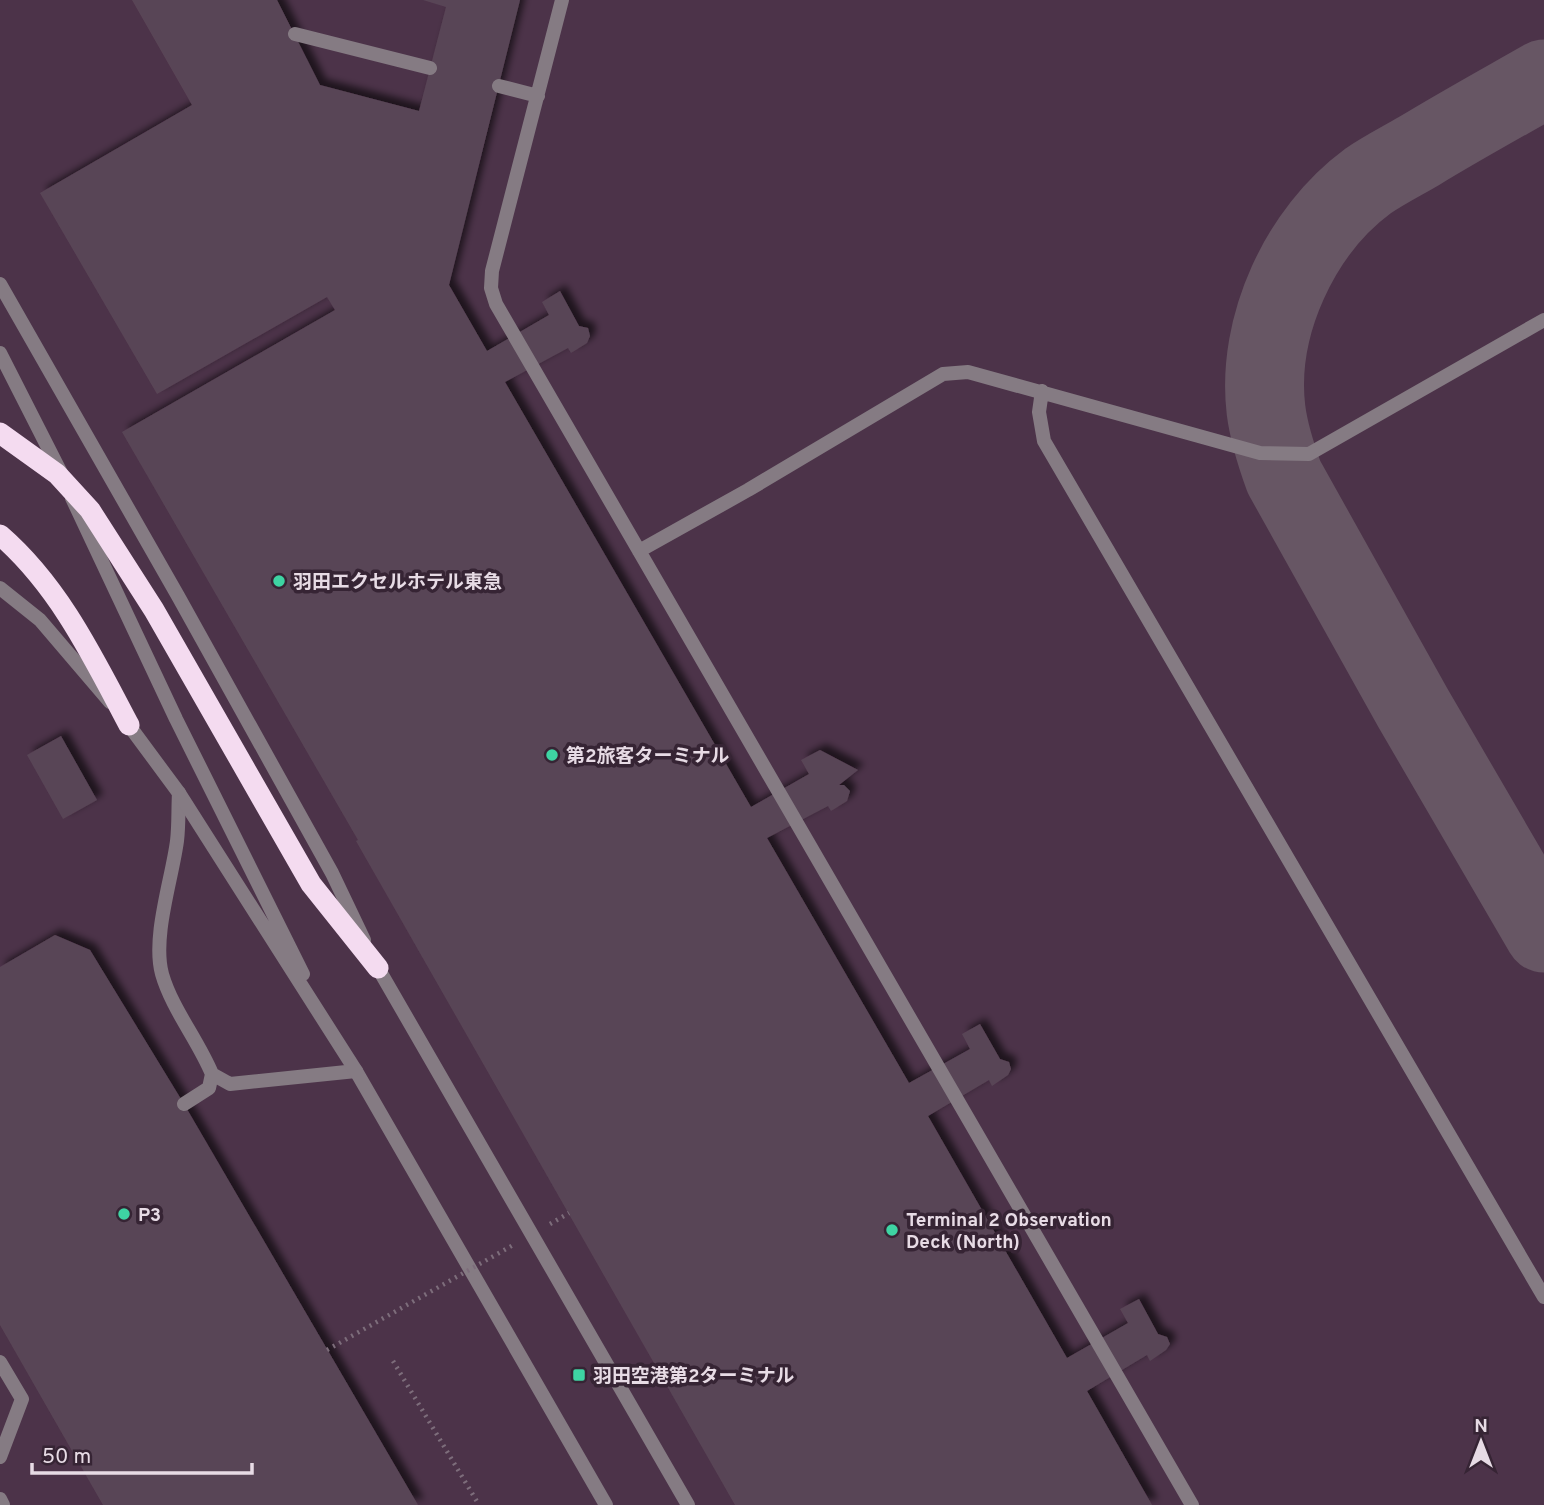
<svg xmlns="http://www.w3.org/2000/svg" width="1544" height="1505" viewBox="0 0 1544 1505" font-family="Overpass,'Noto Sans JP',sans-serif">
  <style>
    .built { fill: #4c3349 }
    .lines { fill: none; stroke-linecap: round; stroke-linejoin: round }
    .taxiway { stroke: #675664; stroke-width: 79 }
    .building { fill: #594556; filter: url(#shadow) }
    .path { stroke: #7d6d7b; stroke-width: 4.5; stroke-dasharray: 2 5; stroke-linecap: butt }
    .service { stroke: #857b83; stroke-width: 14 }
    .minor { stroke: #857b83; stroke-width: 14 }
    .tertiary { stroke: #857b83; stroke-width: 14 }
    .motorway { stroke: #f4dbf0; stroke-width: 21 }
    .path-bridge { stroke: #7d6d7b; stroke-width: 4.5; stroke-dasharray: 2 5; stroke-linecap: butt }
    .tertiary-bridge { stroke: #857b83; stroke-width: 14 }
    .motorway-bridge { stroke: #f4dbf0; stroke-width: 21 }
    .poi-dot { fill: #3ed4a3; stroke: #362434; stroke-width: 2.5 }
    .labels { text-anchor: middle; stroke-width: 7; stroke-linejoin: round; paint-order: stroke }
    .poi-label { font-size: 19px; font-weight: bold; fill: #e7dbe5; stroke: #362434; text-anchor: start }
  </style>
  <defs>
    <filter id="shadow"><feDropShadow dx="6" dy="-6" stdDeviation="3.5" flood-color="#0009"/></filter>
  </defs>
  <rect width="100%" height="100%" fill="#412e3e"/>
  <!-- built -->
  <path class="built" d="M0,0H1544V1505H0Z"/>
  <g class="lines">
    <!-- taxiway -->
    <path class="taxiway" d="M1544,79C1502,103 1460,126 1419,151C1402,161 1384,170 1368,181C1300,231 1256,326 1266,410C1269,434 1276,455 1284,477L1413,708L1544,933"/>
  </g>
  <!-- building -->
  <path class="building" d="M132,0H277L320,85L419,111L446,7L423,0H520L449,285L487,351L549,315L542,302L560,291L579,326L588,328L590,336L587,343L571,353L568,348L505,382L751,807L809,774L801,760L820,750L858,770L839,785H844L850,791L847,801L831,811L828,806L767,838L909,1083L970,1049L962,1034L980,1024L1000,1059L1009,1062L1011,1069L1008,1075L992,1086L989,1080L928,1116L1067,1358L1128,1323L1120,1309L1139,1299L1158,1334L1167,1337L1170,1344L1166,1350L1150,1361L1147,1355L1087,1391L1152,1505H735L356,841L358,840L122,432L335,310L327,297L157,394L40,193L192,105Z
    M61,736L97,800L63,819L27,755Z
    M55,935L90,950L184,1104L418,1505H103L0,1325V967Z"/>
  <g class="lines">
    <!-- path -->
    <path class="path" d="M393,1361L479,1505"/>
    <!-- service -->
    <path class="service" d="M562,0L492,271L491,288L496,304L1192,1505
      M295,34L430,68
      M499,86L538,96
      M1042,391L1039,412L1044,441L1544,1297
      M639,551L748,490L943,374L968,372L1260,453L1309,454L1544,320
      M179,793C178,809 179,825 177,841C172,879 152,937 162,974C172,1009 198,1040 212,1074L209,1088L184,1104
      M212,1074L230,1084L356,1071
      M0,1362L22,1399L0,1457"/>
    <!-- minor -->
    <path class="minor" d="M0,1499L3,1505"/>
    <!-- tertiary -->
    <path class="tertiary" d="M0,284L178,596L332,873L364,940
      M0,353L61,473
      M72,498L176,719L303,974
      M0,588L40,620L110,702
      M125,720L179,793L356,1071L606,1505"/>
    <!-- motorway -->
    <path class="motorway" d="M0,535C59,586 93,657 129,725"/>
    <!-- path-bridge -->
    <path class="path-bridge" d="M550,1224L569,1213
      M327,1350L515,1244"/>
    <!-- tertiary-bridge -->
    <path class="tertiary-bridge" d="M378,968L688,1505"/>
    <!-- motorway-bridge -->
    <path class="motorway-bridge" d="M0,433L57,474L90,510L154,610L311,884L378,968"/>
  </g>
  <!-- markers -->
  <g class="poi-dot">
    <circle cx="279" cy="581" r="7"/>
    <circle cx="552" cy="755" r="7"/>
    <circle cx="124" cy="1214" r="7"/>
    <circle cx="892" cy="1230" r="7"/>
    <rect x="572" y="1368" width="14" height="14" rx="3.5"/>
  </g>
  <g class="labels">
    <!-- poi labels -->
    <g class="poi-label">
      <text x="293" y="588">羽田エクセルホテル東急</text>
      <text x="566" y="762">第2旅客ターミナル</text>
      <text x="138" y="1221">P3</text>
      <text x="906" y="1226">Terminal 2 Observation<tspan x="906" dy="22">Deck (North)</tspan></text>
      <text x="593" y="1382">羽田空港第2ターミナル</text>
    </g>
  </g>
  <!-- north arrow -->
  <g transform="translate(1481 1442)" stroke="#362434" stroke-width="5" paint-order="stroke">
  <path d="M0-5L12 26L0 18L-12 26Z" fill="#e7dbe5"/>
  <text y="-10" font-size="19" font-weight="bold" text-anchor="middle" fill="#e7dbe5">N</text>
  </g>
  <!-- scale -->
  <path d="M32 1463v10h220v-10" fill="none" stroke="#e7dbe5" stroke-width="3.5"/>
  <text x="42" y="1463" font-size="21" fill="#e7dbe5" stroke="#362434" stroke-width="5" paint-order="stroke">50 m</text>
</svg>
